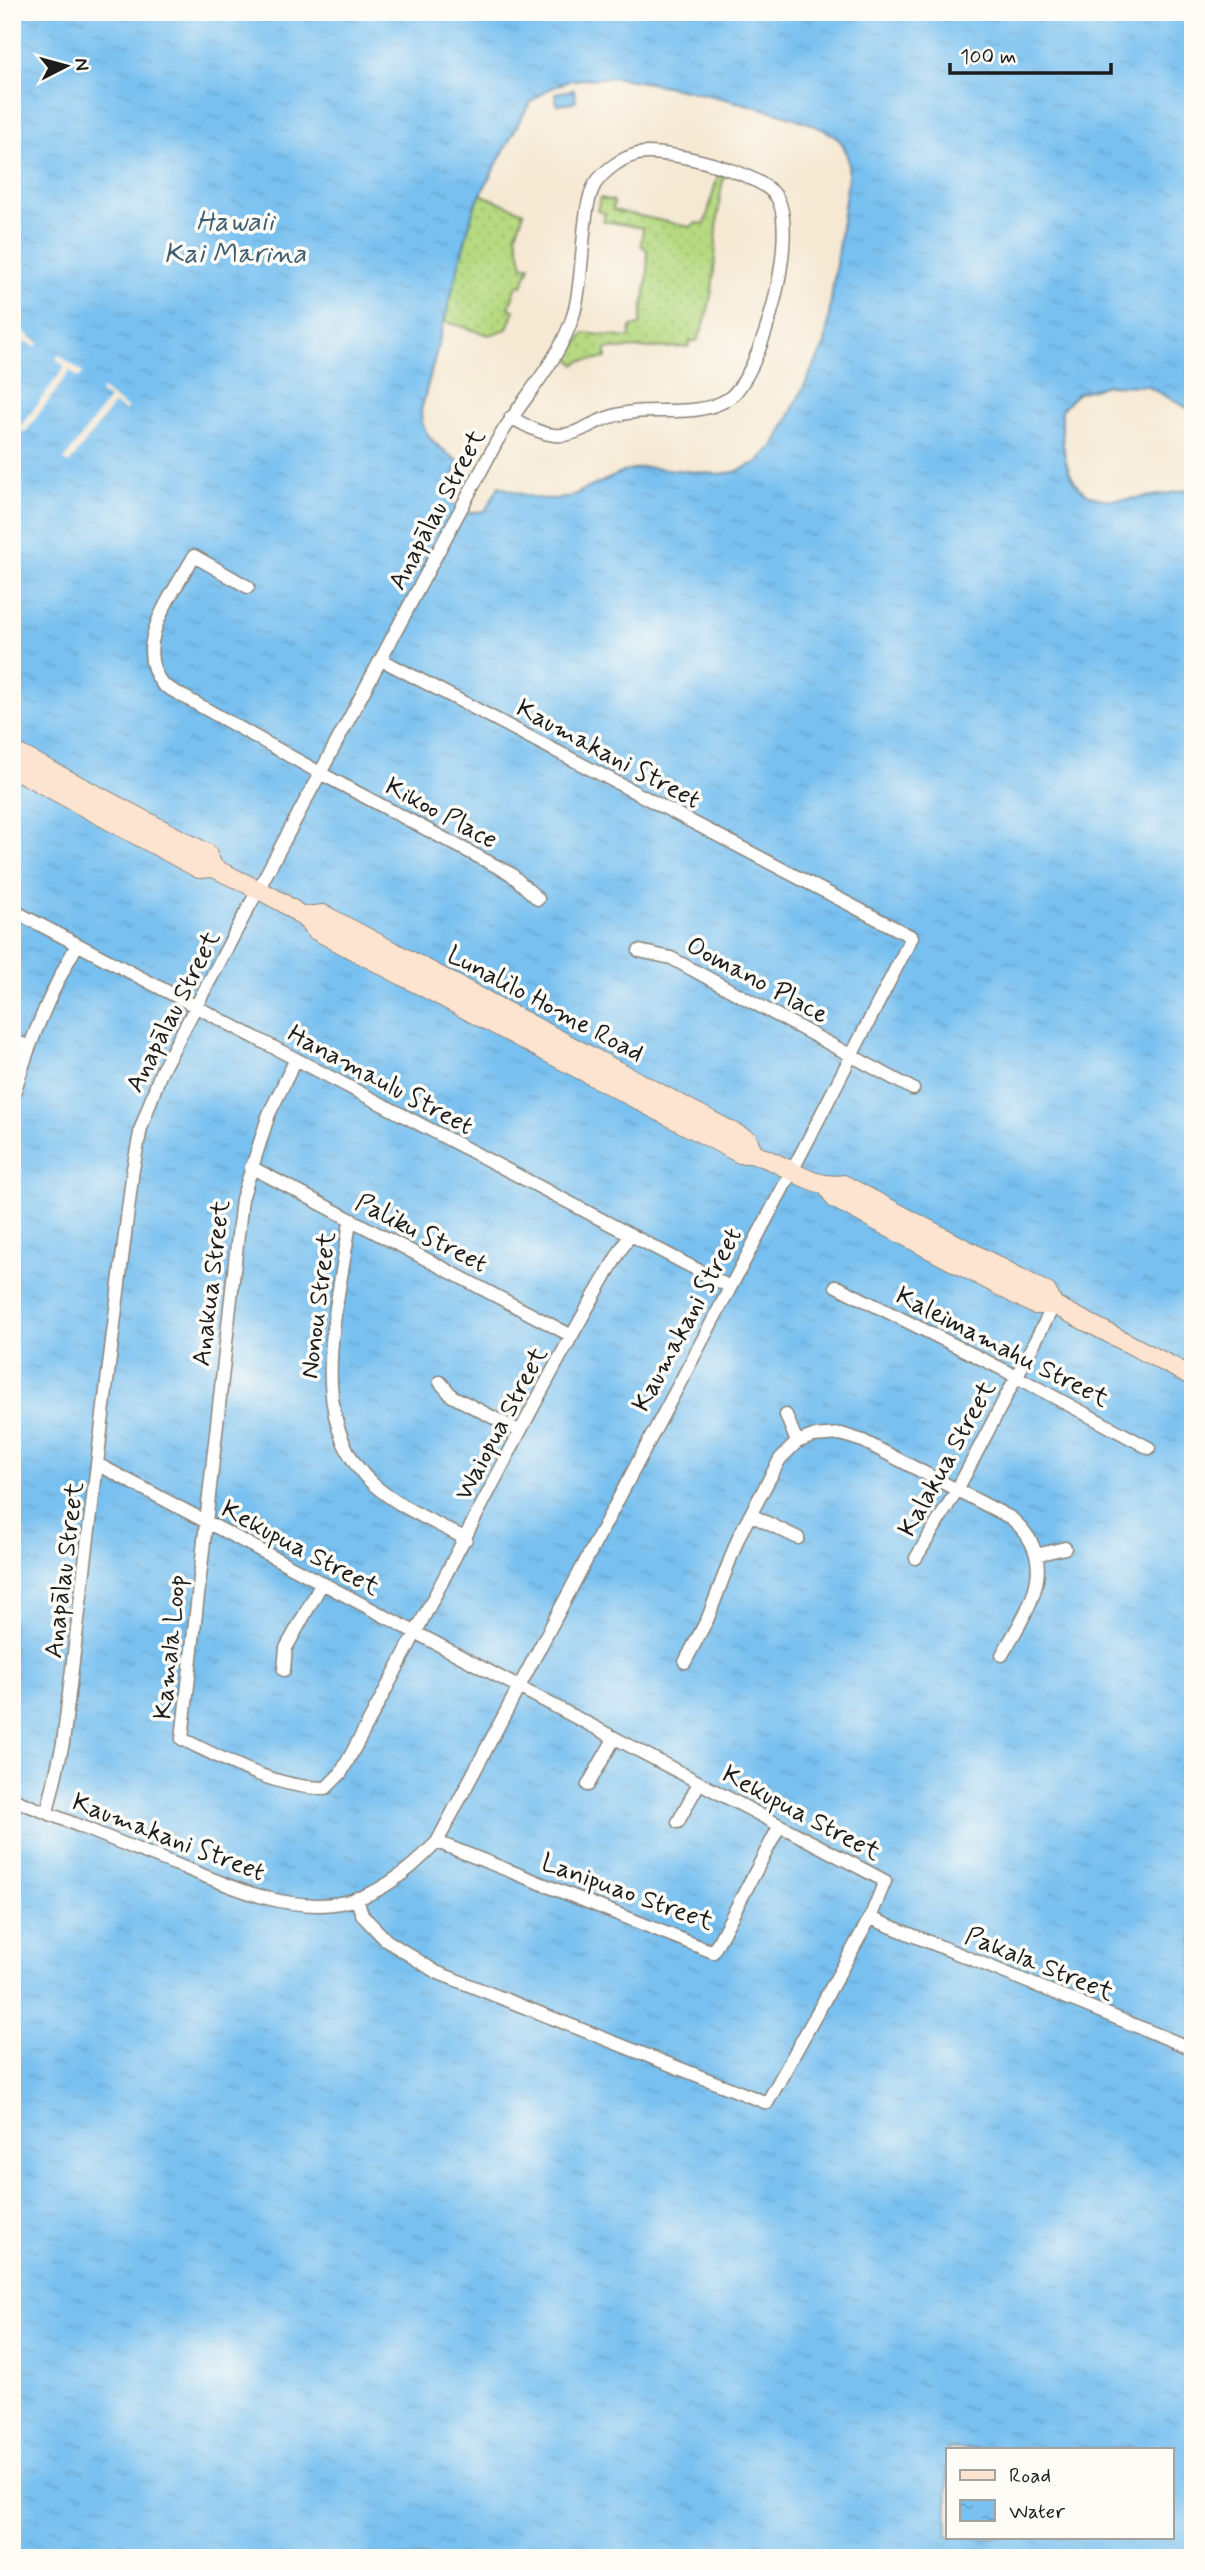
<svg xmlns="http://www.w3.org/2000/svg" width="1205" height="2570" viewBox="0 0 1205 2570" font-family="Mynerve,sans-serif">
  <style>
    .grass { fill: url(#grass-dots); stroke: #697a4e; stroke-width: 2 }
    .water { fill: url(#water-ripples); stroke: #4a6e86; stroke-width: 2; fill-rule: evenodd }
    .pier { fill: #f6e9d4 }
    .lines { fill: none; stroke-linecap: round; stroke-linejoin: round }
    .minor-casing { stroke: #898278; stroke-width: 15 }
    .secondary-casing { stroke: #898278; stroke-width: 20 }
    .minor { stroke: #fff; stroke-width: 12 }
    .secondary { stroke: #fde4d1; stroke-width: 18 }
    .labels { text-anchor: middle; stroke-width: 7; stroke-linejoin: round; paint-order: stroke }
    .street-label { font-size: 26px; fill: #1c1c1c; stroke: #fdfcf7 }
    .water-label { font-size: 28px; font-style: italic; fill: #405e71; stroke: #fdfcf7 }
  </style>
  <defs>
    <pattern id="grass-dots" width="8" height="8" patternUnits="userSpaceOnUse" patternTransform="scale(1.75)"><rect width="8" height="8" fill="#b6d981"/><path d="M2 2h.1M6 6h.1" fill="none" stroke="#9cba6f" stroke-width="1.8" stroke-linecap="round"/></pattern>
    <pattern id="water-ripples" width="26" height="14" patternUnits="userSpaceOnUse" patternTransform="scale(1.75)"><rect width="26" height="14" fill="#77c0f0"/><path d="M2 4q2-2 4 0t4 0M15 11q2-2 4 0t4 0" fill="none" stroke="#66a4cd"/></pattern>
  </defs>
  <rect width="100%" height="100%" fill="#fdfcf7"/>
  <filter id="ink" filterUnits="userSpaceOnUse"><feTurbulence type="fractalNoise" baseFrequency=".0143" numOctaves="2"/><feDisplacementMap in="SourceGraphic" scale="14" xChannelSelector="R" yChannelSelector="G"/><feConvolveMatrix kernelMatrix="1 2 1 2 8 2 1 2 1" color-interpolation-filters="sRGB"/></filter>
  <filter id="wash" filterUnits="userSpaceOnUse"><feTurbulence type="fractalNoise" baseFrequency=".00686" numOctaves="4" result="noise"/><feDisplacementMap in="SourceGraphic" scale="28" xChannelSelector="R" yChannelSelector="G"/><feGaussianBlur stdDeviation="1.57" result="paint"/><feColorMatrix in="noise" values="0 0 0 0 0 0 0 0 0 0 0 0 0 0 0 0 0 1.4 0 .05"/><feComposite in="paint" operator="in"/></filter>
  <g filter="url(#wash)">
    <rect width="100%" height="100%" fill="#f6e9d4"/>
    <!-- grass -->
    <path class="grass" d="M718,174L724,176C711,230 722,290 697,341H690L688,347L606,349V358L581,361L575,365L569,357L584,333L630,338L631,327L640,325L648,274L647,250L641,245L643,228L603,221L605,213L597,211L600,198L614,201L613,210L690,227L696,223L705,224Z
      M480,194L524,212L516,234L523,266H530L522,286L517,285L509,308L514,310L507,329L489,335L443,321L469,220Z"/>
    <!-- water -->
    <path class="water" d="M12,12H1193V411L1147,386L1108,385L1078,393L1062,409C1059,522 1107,503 1193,489V2558H12ZM612,77C655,83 815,113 840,141C849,151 849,165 848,177L825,344L775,445L756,463L735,472L717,474L644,467L623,472L567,498C541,502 522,495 499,486L485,511L468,513L451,503L446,494L459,462C440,448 421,437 421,411L474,207L519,122L530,103L547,90L571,80ZM948,2449H1172V2537H948Z
      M574,90L576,102L557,105L555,93Z"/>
    <!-- pier -->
    <path class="pier" d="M15,325L39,343L35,347L26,341L12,359V348L21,336L12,329Z
      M59,355L83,373L79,378L70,371L25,433L19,429L65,367L56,359Z
      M102,389L127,408L125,411L114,404L69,464L64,460L109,399L100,392Z"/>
  </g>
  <g filter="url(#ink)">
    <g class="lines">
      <!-- minor casing -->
      <g class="minor-casing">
        <path id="minor" d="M248,587L194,556C174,593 130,645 163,685L320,773L511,874L538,899
          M12,910L728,1286
          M639,951L671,958L913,1089
          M12,1041L29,1046
          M296,1059L269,1114L242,1199L182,1739C226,1760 277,1789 326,1788L341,1773C439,1595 525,1410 629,1236
          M12,1100C28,1045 49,994 77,945
          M251,1167L572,1336
          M350,1221C339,1305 302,1421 374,1485C400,1508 435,1522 466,1539
          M836,1286L1006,1371L1149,1448
          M440,1382L452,1396L519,1431
          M786,1415L797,1442
          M99,1465L885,1881L870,1918L767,2103L436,1972L386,1940L363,1916L356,1898
          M751,1515L798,1538
          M1036,1555L1065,1548
          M916,1558L957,1490L1054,1305
          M685,1662L708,1618L739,1536L780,1459L797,1442L813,1436L841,1434L863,1441L1011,1518C1063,1562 1028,1609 1002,1655
          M284,1670L286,1648L321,1585
          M588,1785L614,1739
          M12,1799C69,1821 124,1845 180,1866C230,1886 279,1910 334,1904C376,1899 409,1871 437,1842L803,1150L912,937L382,660
          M47,1813L63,1743L133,1169L141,1128L161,1072L497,441C521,400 557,364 572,319C585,283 580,208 595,184C605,170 621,158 638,154C665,148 760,172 776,196C800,230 763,375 728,399C701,416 665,409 634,412C575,418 577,458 511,417
          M678,1822L699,1783
          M437,1842L713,1952L779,1827
          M870,1918L1193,2049"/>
      </g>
      <!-- secondary casing -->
      <g class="secondary-casing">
        <path id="secondary" d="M12,757L21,755L207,853L214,868
          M12,768L199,869L214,868C244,884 296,903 315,930L740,1154C776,1151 804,1191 843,1184L1047,1292L1054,1305
          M305,916L323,914L748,1140L754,1153
          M827,1187L835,1199L1035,1305H1054L1193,1377"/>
      </g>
      <!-- minor -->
      <use href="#minor" class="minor"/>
      <!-- secondary -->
      <use href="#secondary" class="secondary"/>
    </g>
  </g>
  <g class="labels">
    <!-- street labels -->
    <g class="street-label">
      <text transform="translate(436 509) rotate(-62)" y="9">Anapālau Street</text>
      <text transform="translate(609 753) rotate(28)" y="9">Kaumakani Street</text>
      <text transform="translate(442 812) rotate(28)" y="9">Kikoo Place</text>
      <text transform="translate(758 979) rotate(28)" y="9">Oomano Place</text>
      <text transform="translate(546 1003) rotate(28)" y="9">Lunalilo Home Road</text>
      <text transform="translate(172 1011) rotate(-63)" y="9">Anapālau Street</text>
      <text transform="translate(381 1079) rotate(28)" y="9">Hanamaulu Street</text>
      <text transform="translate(422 1232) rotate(27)" y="9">Paliku Street</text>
      <text transform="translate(210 1283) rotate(-83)" y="9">Anakua Street</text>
      <text transform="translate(317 1305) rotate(-83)" y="9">Nonou Street</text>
      <text transform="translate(686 1319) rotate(-62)" y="9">Kaumakani Street</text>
      <text transform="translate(1003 1346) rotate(27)" y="9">Kaleimamahu Street</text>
      <text transform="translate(500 1423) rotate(-62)" y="9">Waiopua Street</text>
      <text transform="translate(946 1458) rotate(-61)" y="9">Kalakua Street</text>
      <text transform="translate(301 1547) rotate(28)" y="9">Kekupua Street</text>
      <text transform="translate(63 1570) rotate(-83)" y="9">Anapālau Street</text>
      <text transform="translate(169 1647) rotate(-84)" y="9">Kamala Loop</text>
      <text transform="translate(802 1812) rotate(28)" y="9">Kekupua Street</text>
      <text transform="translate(169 1836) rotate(21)" y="9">Kaumakani Street</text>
      <text transform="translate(628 1891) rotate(20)" y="9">Lanipuao Street</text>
      <text transform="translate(1040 1963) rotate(22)" y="9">Pakala Street</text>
    </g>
    <!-- water labels -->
    <g class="water-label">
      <text x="235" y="230">Hawaii<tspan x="235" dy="32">Kai Marina</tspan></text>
    </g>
  </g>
  <!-- margin -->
  <rect width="1205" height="2570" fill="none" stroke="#fdfcf7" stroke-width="42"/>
  <!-- legend -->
  <rect x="946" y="2448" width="228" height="91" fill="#fdfcf7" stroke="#a3a29f" stroke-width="2"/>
  <rect x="960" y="2470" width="35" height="10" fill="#fde4d1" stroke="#a3a29f" stroke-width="2"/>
  <text x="1009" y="2482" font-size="21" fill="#1c1c1c">Road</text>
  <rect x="960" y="2500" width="35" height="21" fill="url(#water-ripples)" stroke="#a3a29f" stroke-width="2"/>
  <text x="1009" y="2518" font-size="21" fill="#1c1c1c">Water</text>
  <!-- north arrow -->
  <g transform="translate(66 66) rotate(84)" stroke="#fdfcf7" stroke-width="5" paint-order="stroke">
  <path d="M0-5L12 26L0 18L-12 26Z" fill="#1c1c1c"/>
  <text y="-10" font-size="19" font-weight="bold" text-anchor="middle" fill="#1c1c1c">N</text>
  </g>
  <!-- scale -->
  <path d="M950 63v10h161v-10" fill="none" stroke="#1c1c1c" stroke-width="3.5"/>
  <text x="960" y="63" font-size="21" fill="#1c1c1c" stroke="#fdfcf7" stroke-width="5" paint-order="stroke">100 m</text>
</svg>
